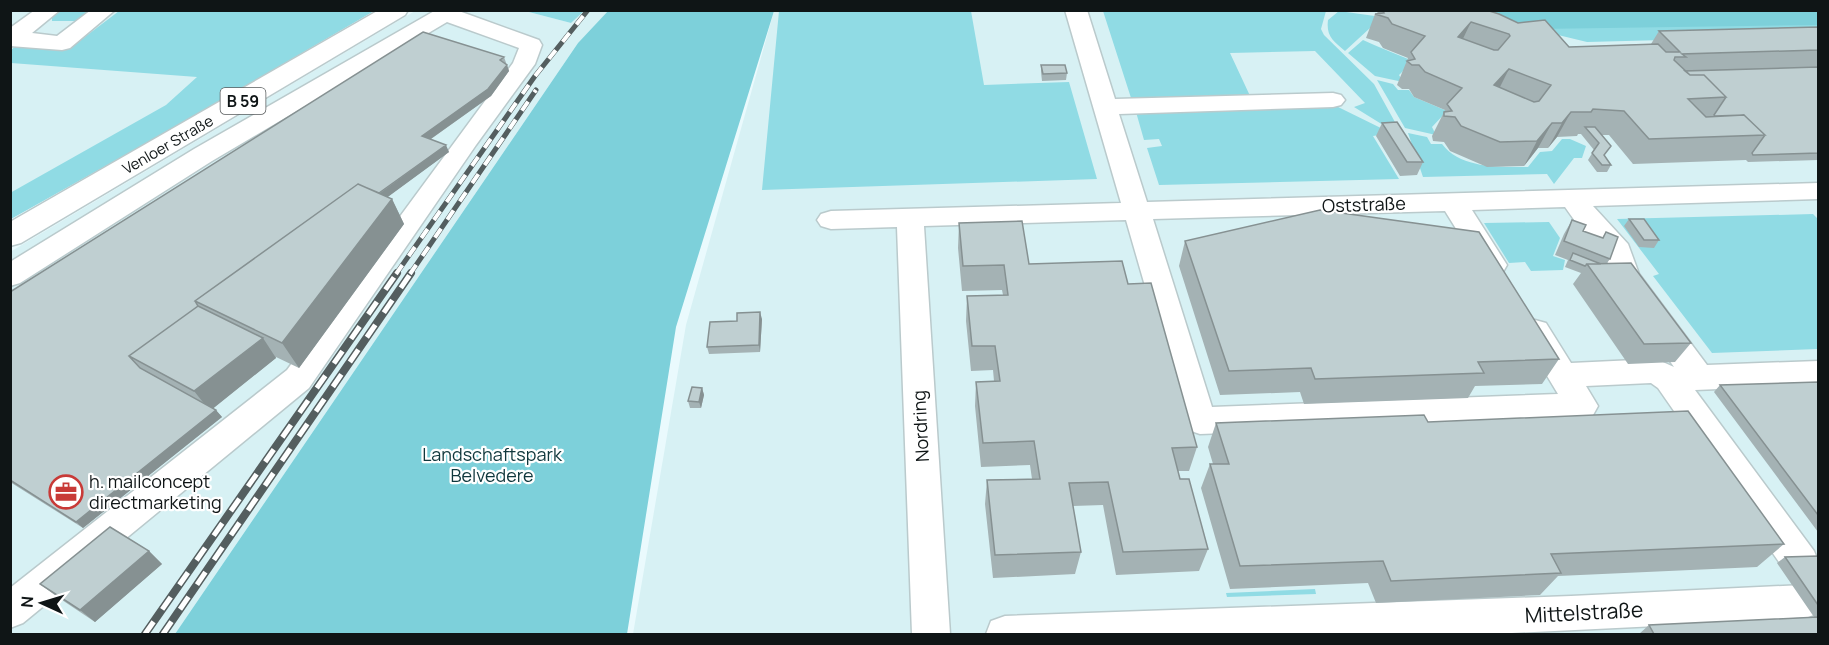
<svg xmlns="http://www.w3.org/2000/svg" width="1829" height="645" viewBox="0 0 1829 645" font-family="Manrope,sans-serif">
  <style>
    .built { fill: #d7f1f4 }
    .green { fill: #90dbe4 }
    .forest { fill: #7dd0da }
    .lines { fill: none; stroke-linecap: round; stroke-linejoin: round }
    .minor-casing { stroke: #bacacc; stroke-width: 3 }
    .major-casing { stroke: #bacacc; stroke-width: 3 }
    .minor { fill: #fff; fill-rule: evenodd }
    .major { fill: #fff; fill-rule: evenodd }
    .rail-far1-casing { stroke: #545e5f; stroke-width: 5 }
    .rail-casing { stroke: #545e5f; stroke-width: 8 }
    .rail-far1 { stroke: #fff; stroke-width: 4; stroke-dasharray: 11; stroke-linecap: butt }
    .rail { stroke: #fff; stroke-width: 5; stroke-dasharray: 15; stroke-linecap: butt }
    .wall { fill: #a4b2b4 }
    .shaded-wall { fill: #869192 }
    .building { fill: #bfcfd1; stroke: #869192; stroke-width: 1.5; fill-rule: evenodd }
    .labels { text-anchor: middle; stroke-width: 4.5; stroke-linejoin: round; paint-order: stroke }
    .far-street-label { font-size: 15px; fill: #0f1516; stroke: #fff }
    .shield { fill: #fff; stroke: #575b5c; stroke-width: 1.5 }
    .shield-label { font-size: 16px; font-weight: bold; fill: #0f1516 }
    .street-label { font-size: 18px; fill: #0f1516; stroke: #fff }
    .park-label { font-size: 18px; fill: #0f373c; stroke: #fff }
    .poi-label { font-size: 18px; fill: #0f1516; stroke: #fff; text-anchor: start }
    .near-street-label { font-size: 21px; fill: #0f1516; stroke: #fff }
  </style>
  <rect width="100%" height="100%" fill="#eafafd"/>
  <!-- built -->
  <path class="built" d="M1458,10L1818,36V634H633L686,325L774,11Z
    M11,11H333L11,198Z
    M415,11H525L571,23L584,11H608L578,43L175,634H11L10,252Z"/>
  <!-- green -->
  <path class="green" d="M59,11H97L79,21H52V15Z
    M119,11H374L168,131L11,219L10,193L166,105L197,77L11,63V50L16,46L69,49Z
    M525,11H584L571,23Z
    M779,11H971L984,85L1069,82L1097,179L762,190Z
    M1103,11H1326L1321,29L1324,35L1374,84L1401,133H1396L1354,107L1365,103L1315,51L1230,53L1251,98L1132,101Z
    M1339,11L1382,17L1345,51C1333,41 1326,36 1328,20Z
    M1458,11H1818V36L1587,42Z
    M1363,40C1378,47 1396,54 1413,61L1399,75L1403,82L1375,76L1348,53Z
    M1377,80L1393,84L1398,90H1409L1414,97L1447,111L1432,127L1436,135L1405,128Z
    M1334,105L1391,133L1373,136L1399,179L1159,185L1147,148L1162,146L1159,139L1144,140L1136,112Z
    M1408,133L1427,137L1431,144H1442C1461,169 1500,167 1528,167L1540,152L1552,151L1562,139H1570L1586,146L1582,158H1574L1554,184L1547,174L1423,177Z
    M1813,214L1818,219V349L1712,353L1653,276L1659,274L1617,219Z
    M1549,222L1560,238L1553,256L1565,260L1563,270L1531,271L1525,262L1509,263L1484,223Z
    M1315,589L1316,594L1227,597L1226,593Z"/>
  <!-- forest -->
  <path class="forest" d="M1818,10V25L1537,29L1462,11Z
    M608,11H774L676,327L627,634H175L578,43Z"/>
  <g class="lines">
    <!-- minor casing -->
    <g class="minor-casing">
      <path id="minor" d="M35,10H60L32,33L57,36L91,10H115L70,48L62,50L10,46V28Z
        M436,10H456L539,40L542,45L535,64L476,145L309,388L23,623L10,628V588L287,370L513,63L519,48L447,22L212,161L20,283L10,286V262L194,149Z
        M1065,10H1087L1115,99L1333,93L1341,95L1345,100L1341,105L1333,107L1119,114L1147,202L1818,183V199L1593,206L1628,244L1639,274L1707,365L1818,361V385L1695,390L1814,551L1818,561L1814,575L1801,579L1788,575L1658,388L1651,383L1586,386L1598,406L1593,415L1582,419L1200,434L1188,430L1184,421L1126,220L924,226L950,634H912L897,227L831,229L821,226L817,220L821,214L831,211L1121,203ZM1565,207L1587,238L1605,255L1615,283L1674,367L1656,359L1571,363L1546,323L1535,320L1524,323L1520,331L1558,394L1212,407L1153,219L1445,211L1483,272L1493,275L1503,272L1507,265L1472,210Z
        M1803,585L1816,590L1818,595L1816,614L1803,619L1492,634H986L991,621L1005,616L1571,596Z"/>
    </g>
    <!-- major casing -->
    <g class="major-casing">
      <path id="major" d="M379,10H408L405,15L21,243L10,246V222Z"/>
    </g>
    <!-- minor -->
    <use href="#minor" class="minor"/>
    <!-- major -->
    <use href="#major" class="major"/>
    <!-- rail-far1 casing -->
    <g class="rail-far1-casing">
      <path id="rail-far1" d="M396,274L535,76L588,10
        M410,274L536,90"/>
    </g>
    <!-- rail casing -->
    <g class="rail-casing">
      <path id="rail" d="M145,634L397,273
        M163,634L411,273"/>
    </g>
    <!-- rail-far1 -->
    <use href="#rail-far1" class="rail-far1"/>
    <!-- rail -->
    <use href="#rail" class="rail"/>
  </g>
  <!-- wall -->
  <path class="wall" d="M1378,10H1486L1569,47L1651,44L1659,31L1818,27V160L1748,162L1746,160L1633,164L1609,135H1602L1604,156L1611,165L1607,172H1597L1588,160L1594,150L1581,134H1578L1577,136L1557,137L1548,148H1538L1524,166L1487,167L1450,151L1444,142L1433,141L1432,136L1445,110L1414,97L1409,89H1402L1397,85L1408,58L1383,48L1379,42L1366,38L1375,14H1377Z
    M504,57L509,71L491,96L431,139L449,152L387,197L392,199L404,224L299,368L276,357V358L213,408L222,417L83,528L10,482V292Z
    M1041,65L1067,73L1066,80L1042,81L1041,72Z
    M1382,123L1423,162L1417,175L1400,176L1376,136Z
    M1629,219L1659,240L1654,248L1639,247L1624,226Z
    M1572,220L1583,231L1602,238L1606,232L1610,259L1607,263L1691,343L1675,362L1628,364L1573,284L1581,273L1565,267L1568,260L1555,255L1564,234Z
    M959,223L1029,264L1128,284L1197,447L1189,471H1178L1180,479L1208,549L1199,571L1116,575L1103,505L1073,506L1081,552L1075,574L993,578L985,504L987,480L1032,479L1030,465L981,467L975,406L976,382L994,381L993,370L971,371L966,321L967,296L1003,295L1002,290L962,291L958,248Z
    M1185,241L1559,359L1542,384L1475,386L1468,398L1304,404L1300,392L1220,395L1179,266Z
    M762,319L760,352L709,354L707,347Z
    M1818,382V532L1714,392L1720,385Z
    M702,388L704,395L701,408H690L688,401Z
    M1428,422L1784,544L1757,567L1558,576L1540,595L1376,603L1368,583L1230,589L1201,488L1210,464H1213L1208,447L1216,423Z
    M149,551L162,564L95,622L56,596L40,584Z
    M1818,556V634H1639L1649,625L1814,617L1777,563L1785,557Z"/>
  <!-- shaded-wall -->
  <path class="shaded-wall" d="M1471,22L1460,45L1458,37Z
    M507,65L509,71L491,96L425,143L422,136Z
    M1509,69L1497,93L1494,85Z
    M1571,112L1557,137L1548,148L1562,123Z
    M1552,123L1538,148L1524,166L1537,141Z
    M446,145L449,152L226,316L217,312Z
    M392,199L404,224L299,368L282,343Z
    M760,312L762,319L760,352L759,345Z
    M263,338L276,358L210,411L194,391Z
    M702,388L704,395L701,408L699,402Z
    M216,410L222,417L83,528L76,522Z
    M149,551L162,564L95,622L80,610Z"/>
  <!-- building -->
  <path class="building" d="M1382,10H1486L1499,14L1518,23L1545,20L1569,47L1658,44L1666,52H1680L1659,31L1818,27V50L1682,54L1686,57H1675L1674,60L1690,75H1704L1726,97L1688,99L1706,117L1744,115L1765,135L1649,139L1624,111L1593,109L1591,112H1571L1562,123H1552L1537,141L1500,142L1461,126L1455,117L1444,116V112L1452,111L1447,104L1462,88L1425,72L1419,65H1412L1407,61L1415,59L1411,52L1425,36L1392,24L1388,18L1375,14L1384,13ZM1471,22L1509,34L1510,36L1498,50H1494L1458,37ZM1509,69L1551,85L1539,101L1534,102L1494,85Z
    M423,32L504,57L500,60L507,65L488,89L422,136L446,145L379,193L358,184L195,301L198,306L129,356L140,368L216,410L76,522L10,480V292Z
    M1041,65H1065L1067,73L1043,74Z
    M1818,67V153L1753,155L1752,153L1765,135L1744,115L1715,116L1714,115L1726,97L1704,75H1690L1685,71Z
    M1397,122L1423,162H1407L1382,123Z
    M1585,127H1595L1611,146L1604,155L1611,165H1602L1592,153L1599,143Z
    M358,184L392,199L282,343L195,301Z
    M1320,210L1479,232L1559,359L1478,362L1484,373L1315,379L1311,368L1229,371L1185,241Z
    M1629,219H1644L1659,240H1644Z
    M1572,220L1586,225L1583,231L1603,238L1606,232L1618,237L1610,259L1564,241Z
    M1022,221L1029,264L1122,261L1128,284L1151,283L1197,447L1172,448L1180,479H1189L1208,549L1123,552L1108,482L1069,483L1081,552L995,555L987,480L1040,479L1034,441L983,443L976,382L1000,381L995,346H972L967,296L1008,295L1004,265L963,266L959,223Z
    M1573,253L1601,264H1587L1585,266L1570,260Z
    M1631,263L1691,343L1644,344L1587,264Z
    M198,306L263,338L194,391L129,356Z
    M760,312L759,345L707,347L710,322L737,321V313Z
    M1818,382V515L1720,385Z
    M692,387L702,388L699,402L688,401Z
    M1688,411L1784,544L1551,554L1561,573L1391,581L1383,561L1240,566L1210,464H1229L1216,423L1424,415L1428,422Z
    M110,527L149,551L80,610L40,584Z
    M1818,556V605L1785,557Z
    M1818,617V634H1654L1649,625Z"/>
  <!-- icons -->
  <defs>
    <g id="office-ring" transform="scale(1.725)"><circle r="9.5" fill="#fff" stroke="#c83a37" stroke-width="1.5"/><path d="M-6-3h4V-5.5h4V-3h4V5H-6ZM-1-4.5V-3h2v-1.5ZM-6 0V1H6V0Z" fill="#c83a37"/></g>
  </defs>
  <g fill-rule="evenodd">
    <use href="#office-ring" x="66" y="492"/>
  </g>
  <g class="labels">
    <!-- far-street labels -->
    <g class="far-street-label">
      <text transform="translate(168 145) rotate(-30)" y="5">Venloer Straße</text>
    </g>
    <!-- shield labels -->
    <rect class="shield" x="220.5" y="88" width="45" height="26" rx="4.5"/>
    <g class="shield-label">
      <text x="243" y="107">B 59</text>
    </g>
    <!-- street labels -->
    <g class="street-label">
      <text transform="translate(1364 205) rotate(-2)" y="6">Oststraße</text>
      <text transform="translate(921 426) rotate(-93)" y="6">Nordring</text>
    </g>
    <!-- park labels -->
    <g class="park-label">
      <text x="492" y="461">Landschaftspark<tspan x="492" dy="21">Belvedere</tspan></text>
    </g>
    <!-- poi labels -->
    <g class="poi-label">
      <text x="89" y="488">h. mailconcept<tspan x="89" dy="21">directmarketing</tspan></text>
    </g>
    <!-- near-street labels -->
    <g class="near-street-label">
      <text transform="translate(1584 613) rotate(-3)" y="7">Mittelstraße</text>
    </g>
  </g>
  <!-- border -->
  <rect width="1829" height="645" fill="none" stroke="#0f1516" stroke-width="24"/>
  <!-- north arrow -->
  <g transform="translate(42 603) rotate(274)" stroke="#ffffff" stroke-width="4.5" paint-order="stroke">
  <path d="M0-4.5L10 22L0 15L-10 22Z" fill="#0f1516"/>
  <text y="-9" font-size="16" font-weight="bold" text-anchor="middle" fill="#0f1516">N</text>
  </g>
</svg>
